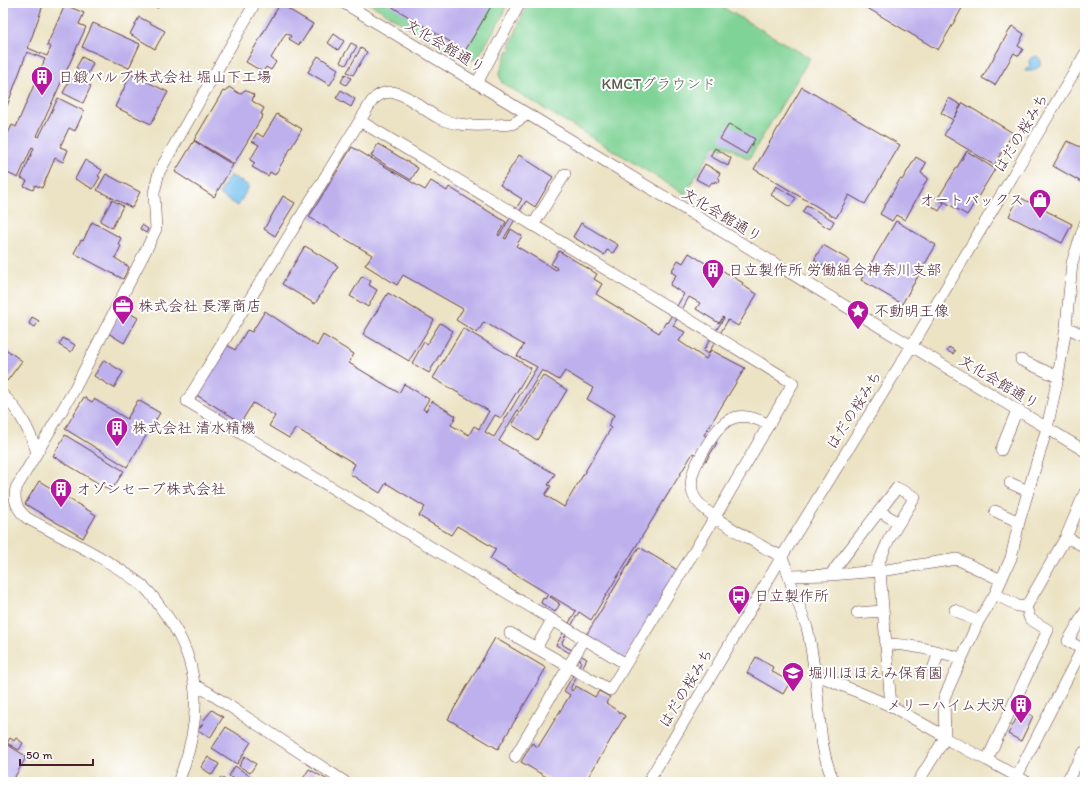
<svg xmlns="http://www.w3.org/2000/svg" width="1088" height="785" viewBox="0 0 1088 785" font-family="Itim,'Klee One',sans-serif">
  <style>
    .green { fill: #80d396; stroke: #657960 }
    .water { fill: #73c1ee; stroke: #5e708c }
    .building { fill: #bdb0ed; fill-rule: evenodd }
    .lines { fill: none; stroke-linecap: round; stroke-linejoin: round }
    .minor-casing { stroke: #623c42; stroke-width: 12 }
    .minor { stroke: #fff; stroke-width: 11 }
    .labels { text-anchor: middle; stroke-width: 4; stroke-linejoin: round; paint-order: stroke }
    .street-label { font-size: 15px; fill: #4a1f2b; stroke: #fff }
    .poi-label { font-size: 15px; fill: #4a1f2b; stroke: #fff; text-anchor: start }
    .park-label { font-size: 15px; fill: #5d5e50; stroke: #fff }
  </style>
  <rect width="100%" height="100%" fill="#fff"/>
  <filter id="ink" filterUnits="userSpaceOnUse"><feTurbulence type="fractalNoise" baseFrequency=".025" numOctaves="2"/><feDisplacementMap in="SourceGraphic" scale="8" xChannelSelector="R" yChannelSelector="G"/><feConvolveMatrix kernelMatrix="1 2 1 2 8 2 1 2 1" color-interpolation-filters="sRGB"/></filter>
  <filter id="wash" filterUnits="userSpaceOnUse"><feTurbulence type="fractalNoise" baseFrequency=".012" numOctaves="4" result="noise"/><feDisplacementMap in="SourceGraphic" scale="16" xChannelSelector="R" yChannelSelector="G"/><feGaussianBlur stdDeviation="0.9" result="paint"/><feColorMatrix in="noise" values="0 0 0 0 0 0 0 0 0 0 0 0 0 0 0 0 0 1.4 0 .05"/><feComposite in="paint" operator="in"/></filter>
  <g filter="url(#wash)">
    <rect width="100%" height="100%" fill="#ece3c4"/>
    <!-- green -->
    <path class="green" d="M369,3H508L500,20L477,59L464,61Z
      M527,3H715L810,58L749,159L724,145L722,149L715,145L685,194L502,83L499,75L508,50L511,51L513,48L510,47Z"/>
    <!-- water -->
    <path class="water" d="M1037,56L1041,60L1040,66L1032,71H1025V69L1030,67L1029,61L1031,58Z
      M230,175L249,186L238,206L219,194Z"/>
    <g id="blocks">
      <!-- building -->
      <path class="building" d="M3,3H37L43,5L28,48L47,56L51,47L47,45L65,5L84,13L79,24L86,27L37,136L39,137L58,98L84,111L75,131L69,128L60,147L68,150L63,162L55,158L42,188L35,185L33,190L24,186L27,181L21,178L34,148L32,147L18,178L3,171V144L12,125L16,127L45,59L27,52L7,106L3,105Z
        M147,3H160L158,8Z
        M386,3H493L465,51Z
        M859,3H965L938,50Z
        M280,4L313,24L301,43L300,42L299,45L289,39L291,36L286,33L271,58L276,62L271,70L266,67L263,72L246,62Z
        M139,17L165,31L155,49L130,34Z
        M93,23L140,44L129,68L82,47Z
        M1012,26L1024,34L1018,46L1023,49L1019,56L1014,53L995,85L982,78Z
        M334,34L344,41L338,50L328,43Z
        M351,43L357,46L346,65L340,62Z
        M361,48L367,52L353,75L347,72Z
        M318,56L338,69L336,72L337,73L330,85L308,72Z
        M82,57L93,63L88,74L76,68Z
        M131,74L168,92L151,124L115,107Z
        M345,74L351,78L346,85L341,82Z
        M71,77L91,86L83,103L63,93Z
        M229,87L240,94L245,90L254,95L252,101L264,108L261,114L263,115L234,164L194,140L223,91L225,92Z
        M802,87L900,145L865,204L849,195L836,218L754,169Z
        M341,90L355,99L351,107L336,98Z
        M949,98L961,105L954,118L963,103L1013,133L994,165L944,135L953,120L941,113Z
        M277,114L302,129L275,175L270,172L268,176L252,167L255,163L250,160L259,145L252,141L257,133L263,137Z
        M729,124L755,139L746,154L720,139Z
        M194,141L233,165L214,197L175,172Z
        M1067,141L1085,149V184L1053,166Z
        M378,144L418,168L411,180L371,156Z
        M352,147L425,190L431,181L447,191L449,187L506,222L498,234L499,236L522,199L500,185L519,155L553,177L535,207L526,201L504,238L506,239L511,229L522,236L516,246L556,270L557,268L551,264L559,251L597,274L594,279L602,284L596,294L659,333L666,322L667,323L684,294L670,285L676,275L671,272L678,260L683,263L689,253L718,271L720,269L743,283L742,285L757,294L738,326L728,320L708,354L703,351L724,318L723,317L719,323L696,309L700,303L689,297L673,326L685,332L679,341L706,359L711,350L745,368L704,435L717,443L706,461L693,453L591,620L579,612L562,642L563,645L587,659L571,687V690L572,691L576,686L595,697L599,691L610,697L606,703L625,716L585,782H555L521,762L532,743L538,747L570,695L564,691L581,662L580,659L556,645L576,611L551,596L550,597L559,603L558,604H560L555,612L541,603L543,598L545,599L548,594L490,559L496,549L457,526L451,535L419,516L425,507L386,483L380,493L350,474L355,464L296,428L289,438L269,426L275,416L253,403L241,422L193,393L224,343L235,350L247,330L252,332L265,311L317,346L323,335L354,354L349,363L399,393L404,384L429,399L423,409L426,411L432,401L456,416L451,425L469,435L474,426L479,429L489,411L433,378L463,328L531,368L501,418L495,415L485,432L494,437L537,367L517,356L524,345L484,322L477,333L456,320L463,309L403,275L397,285L365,265L372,255L309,217ZM542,370L559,380L565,371L593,388L587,399L614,415L608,426L611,428L564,507L545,495L551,486L548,485L555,474L499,441Z
        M715,148L731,158L728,166L710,156Z
        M967,151L995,169L967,215L938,198Z
        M916,157L926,163L921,173L928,178L905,220L896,215L892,221L880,214L900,179L902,180Z
        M85,160L102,170L98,176L100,177L93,189L75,179Z
        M705,164L720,173L718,177L720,179L718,183L715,181L714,183L712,182L709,186L696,179Z
        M106,174L140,192L132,208L97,190Z
        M776,186L796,198L790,207L771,195Z
        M283,196L295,203L275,236L264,229Z
        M933,196L944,203L939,211L929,204Z
        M1019,197L1072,224L1062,243L1009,216Z
        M112,200L123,206L112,228L100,221Z
        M807,205L834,221L830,229L802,212Z
        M896,221L936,245L902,304L861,280Z
        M92,222L121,238L118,244L121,246L115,258L129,267L123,279L74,253L81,240L83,241Z
        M581,223L618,245L613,253L607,250L604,255L573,237Z
        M142,225L148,229L146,233L140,229Z
        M823,245L849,260L840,276L814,260Z
        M305,246L338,266L315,304L282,284Z
        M362,276L371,281L369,285L377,290L368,307L350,296Z
        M388,293L434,320L409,361L363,334Z
        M122,309L138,318L124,343L108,333Z
        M32,317L39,321L35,327L29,324Z
        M440,323L453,331L429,373L412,363L424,342L427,344Z
        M63,338L75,345L71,352L59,345Z
        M3,347L22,361L7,381L3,378Z
        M949,347L955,351L953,354L947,351Z
        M104,360L123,372L114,388L94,376Z
        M543,375L567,390L537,440L512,425Z
        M84,397L92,402L94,399L127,419L138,400L160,413L127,467L65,429Z
        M65,435L124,471L111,491L53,456Z
        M39,481L96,515L83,538L25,504Z
        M639,547L679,571L624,661L585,637Z
        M495,638L546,668L498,749L448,719Z
        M756,657L773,667L771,671L790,682L783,694L747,673Z
        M212,710L223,717L210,738L198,730L204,722L203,721Z
        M1021,710L1033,716L1021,741L1008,734Z
        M226,727L251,742L237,764L212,748Z
        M10,738L14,741L16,738L23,743L19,750L7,743Z
        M3,742L24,755L25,759L12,782H3Z
        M245,756L256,764L250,773L239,766Z
        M208,757L219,764L212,775L201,767Z
        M235,766L259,782H238L229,776Z
        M309,769L331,782H301Z
        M221,777L228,782H217Z"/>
    </g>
  </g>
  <g filter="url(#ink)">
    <use href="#blocks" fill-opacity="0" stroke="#623c42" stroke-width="1"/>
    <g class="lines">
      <!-- minor casing -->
      <g class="minor-casing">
        <path id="minor" d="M344,3L1085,451
          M477,83L520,3
          M528,114C523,117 517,122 512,124C508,125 501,124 496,125C477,125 457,127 439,118C418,108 394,77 372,101L187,401L626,664
          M360,121L533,225L793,383L715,517L610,690L510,633
          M533,225L565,174
          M1066,327L1085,336
          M1021,360L1058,377
          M3,395C20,411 29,430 37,452
          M769,425C734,405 720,422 703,452C695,466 688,478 693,494C700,513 747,537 765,548C770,551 777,553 781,557C785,562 788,573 790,580C795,596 802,612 807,628C811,642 812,658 815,673C820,709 818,748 834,782
          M1001,450L1017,410
          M1010,483L1028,491
          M879,511L899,523
          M995,511L1019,522
          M1066,537L1085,547
          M880,571L891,706
          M830,575L897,488L915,497L889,539L875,571
          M789,576L830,575L880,571L957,559L1001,580
          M995,594L1018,606L1026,607
          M955,610L978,622
          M857,613L882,611
          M885,644C911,644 936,651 961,658
          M536,648L552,620
          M933,669L939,652
          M815,674L891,706L939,733L948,740L987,760L1027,782
          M195,685L208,692L345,782
          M515,757L584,640
          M987,760L1048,630L1030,619L1026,607L1066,537L1085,492
          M1017,776L1082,649L1068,641L1085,612
          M178,782C203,721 204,662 161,608C155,599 148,589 139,583C107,558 63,538 27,518C17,510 13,501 16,488L74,390L148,246L156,229L154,193L159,172L255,3
          M648,782L781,558L911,347L1085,54
          M918,782L945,738L944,698L978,622L995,594L1011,558L1019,522L1047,428L1058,377L1066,327L1072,263L1085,223
          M1066,782L1084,752"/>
      </g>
      <!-- minor -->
      <use href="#minor" class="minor"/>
    </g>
  </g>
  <!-- icons -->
  <defs>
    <g id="building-pin" transform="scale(1.15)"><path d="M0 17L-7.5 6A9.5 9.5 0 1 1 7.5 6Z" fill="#b5179e" stroke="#fff"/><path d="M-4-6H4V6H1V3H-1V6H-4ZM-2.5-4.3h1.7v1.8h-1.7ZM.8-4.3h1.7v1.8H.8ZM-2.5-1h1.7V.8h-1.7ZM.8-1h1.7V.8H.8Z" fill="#fff"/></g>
    <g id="shop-pin" transform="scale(1.15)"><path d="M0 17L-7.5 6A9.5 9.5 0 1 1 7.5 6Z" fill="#b5179e" stroke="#fff"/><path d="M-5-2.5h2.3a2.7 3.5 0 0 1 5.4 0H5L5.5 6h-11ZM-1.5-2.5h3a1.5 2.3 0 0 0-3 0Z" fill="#fff"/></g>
    <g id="office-pin" transform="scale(1.15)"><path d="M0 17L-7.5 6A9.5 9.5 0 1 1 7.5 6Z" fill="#b5179e" stroke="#fff"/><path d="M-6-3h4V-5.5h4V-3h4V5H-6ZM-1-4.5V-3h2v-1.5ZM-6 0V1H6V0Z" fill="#fff"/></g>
    <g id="sight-pin" transform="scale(1.15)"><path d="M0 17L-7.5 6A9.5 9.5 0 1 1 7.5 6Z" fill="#b5179e" stroke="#fff"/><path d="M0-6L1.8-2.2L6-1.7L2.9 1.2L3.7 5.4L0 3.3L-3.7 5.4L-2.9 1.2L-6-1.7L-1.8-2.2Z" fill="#fff"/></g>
    <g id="bus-pin" transform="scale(1.15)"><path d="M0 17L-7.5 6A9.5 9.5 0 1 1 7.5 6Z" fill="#b5179e" stroke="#fff"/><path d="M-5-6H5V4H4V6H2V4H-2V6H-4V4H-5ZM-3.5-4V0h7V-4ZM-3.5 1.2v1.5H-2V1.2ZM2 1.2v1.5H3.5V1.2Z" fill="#fff"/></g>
    <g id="school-pin" transform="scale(1.15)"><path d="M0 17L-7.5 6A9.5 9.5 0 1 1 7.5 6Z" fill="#b5179e" stroke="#fff"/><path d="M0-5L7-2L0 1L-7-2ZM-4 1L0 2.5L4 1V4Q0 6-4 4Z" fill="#fff"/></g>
  </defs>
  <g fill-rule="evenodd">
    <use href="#building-pin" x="42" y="77"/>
    <use href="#shop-pin" x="1040" y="200"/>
    <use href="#building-pin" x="713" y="270"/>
    <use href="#office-pin" x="123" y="306"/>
    <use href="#sight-pin" x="858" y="311"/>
    <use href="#building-pin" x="117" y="428"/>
    <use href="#building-pin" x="61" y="489"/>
    <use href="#bus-pin" x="739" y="596"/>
    <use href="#school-pin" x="793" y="673"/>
    <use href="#building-pin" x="1021" y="705"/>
  </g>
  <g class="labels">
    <!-- street labels -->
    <g class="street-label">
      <text transform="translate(445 46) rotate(31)" y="5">文化会館通り</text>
      <text transform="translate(1021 133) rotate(-59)" y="5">はだの桜みち</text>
      <text transform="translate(722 215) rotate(31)" y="5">文化会館通り</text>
      <text transform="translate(999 382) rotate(31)" y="5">文化会館通り</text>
      <text transform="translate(854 410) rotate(-58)" y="5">はだの桜みち</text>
      <text transform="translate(686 688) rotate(-59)" y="5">はだの桜みち</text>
    </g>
    <!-- poi labels -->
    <g class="poi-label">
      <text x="58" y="82">日鍛バルブ株式会社 堀山下工場</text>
      <text x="1024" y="205" text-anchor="end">オートバックス</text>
      <text x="728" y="275">日立製作所 労働組合神奈川支部</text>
      <text x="138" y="311">株式会社 長澤商店</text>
      <text x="874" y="316">不動明王像</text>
      <text x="132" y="433">株式会社 清水精機</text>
      <text x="76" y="494">オゾンセーブ株式会社</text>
      <text x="754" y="601">日立製作所</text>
      <text x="808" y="678">堀川ほほえみ保育園</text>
      <text x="1006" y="710" text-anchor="end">メリーハイム大沢</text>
    </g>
    <!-- park labels -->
    <g class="park-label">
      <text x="659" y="89">KMCTグラウンド</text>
    </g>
  </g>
  <!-- margin -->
  <rect width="1088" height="785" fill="none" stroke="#fff" stroke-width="16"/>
  <!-- scale -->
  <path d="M20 759v6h73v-6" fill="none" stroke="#4a1f2b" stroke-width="2"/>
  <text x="26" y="759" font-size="12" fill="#4a1f2b" stroke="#ffffff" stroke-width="3" paint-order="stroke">50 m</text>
</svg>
